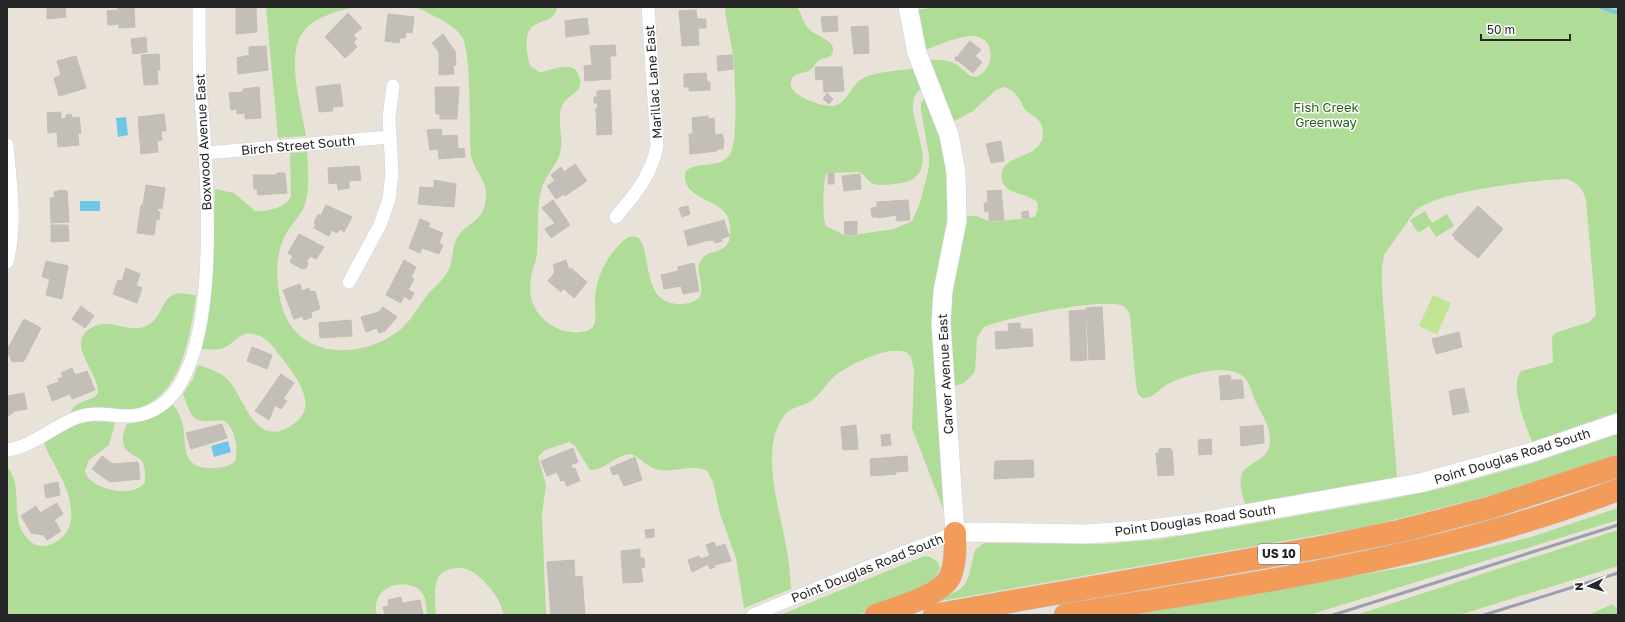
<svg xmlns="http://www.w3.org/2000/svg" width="1625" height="622" viewBox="0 0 1625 622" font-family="'Golos Text',sans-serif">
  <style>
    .green { fill: #afdd97 }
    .pitch { fill: #c1e493 }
    .water { fill: #70c6e6 }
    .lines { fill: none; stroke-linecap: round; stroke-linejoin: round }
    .stream { stroke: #70c6e6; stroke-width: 3.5 }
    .building { fill: #c4beb8; stroke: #c3bdb3 }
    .street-casing { stroke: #ced1df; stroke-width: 14 }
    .secondary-casing { stroke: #ced1df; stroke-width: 20 }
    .highway-casing { stroke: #c2c2c2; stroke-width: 23 }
    .street { stroke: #fff; stroke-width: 13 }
    .secondary { stroke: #fff; stroke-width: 19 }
    .highway { stroke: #f39c59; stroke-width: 22 }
    .rail { stroke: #9c9fb0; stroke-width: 3 }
    .labels { text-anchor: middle; stroke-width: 3; stroke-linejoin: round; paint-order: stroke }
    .shield { fill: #fff; stroke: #676767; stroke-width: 1 }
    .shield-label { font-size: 12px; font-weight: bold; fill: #262626 }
    .street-label { font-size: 13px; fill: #262626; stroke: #fff }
    .park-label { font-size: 13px; fill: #2a5d1d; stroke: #fff }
  </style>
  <rect width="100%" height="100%" fill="#e9e2d8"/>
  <!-- green -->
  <path class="green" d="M266,7H355C338,11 314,17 303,32C285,55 302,109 306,136L278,138Z
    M416,7H557C553,33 515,7 530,66L539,72C551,72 573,58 579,76C586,93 565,95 561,108C557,123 565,141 559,156C554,169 544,177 541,191C536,211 539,231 537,251C537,261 532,269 531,278C527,300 536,317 556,328C566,333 584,335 593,327C597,319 595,311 595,302C595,280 605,259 620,244C626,238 631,234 639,238L643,245C650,268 647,303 678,304C686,304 693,303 699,298C706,287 695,274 700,262C707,246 732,258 730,230C730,225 729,219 727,215C717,199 678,197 686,171C697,161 718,169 729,156C739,145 735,73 733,56C731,39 726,24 725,7H797C802,14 803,23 809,29C815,37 842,40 830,57C826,58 822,58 818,61C814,64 814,69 808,71C804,73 797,73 794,76C778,93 822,107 833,106C846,104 850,89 859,81C874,70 897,72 915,68L923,87C918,91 914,95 913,102C910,126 943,175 902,183C894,184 882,186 874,184C868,182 865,175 859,172L827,173C823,177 822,219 826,226L846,236L894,229L912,221L920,203L929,167V156L921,110V103L927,95L934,111L950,174L945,514L912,428L914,370L911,357L906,352C887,346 856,362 840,372C829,379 824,390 815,398C806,407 792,405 784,416C759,448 780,510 786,546C789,560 790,574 791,589L744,608L736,558L720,514L713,482L707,471C694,463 674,473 659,470C647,468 637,454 630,454C615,455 604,471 590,470L575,446L569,442L545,450L538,457L546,485L542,514L546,615H503C504,601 481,575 469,570C463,567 456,568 450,569C447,570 442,572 440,575C433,584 435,604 436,615H427L425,598L419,589C399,577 370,589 377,615H7V467C25,487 8,517 27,538C42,557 69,539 71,520C74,490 54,469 44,443C71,426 81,418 115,423L109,445L89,460L85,471C89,490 135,499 145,482C145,475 146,466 141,460C138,457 134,456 130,453C120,446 122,434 127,424C145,422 159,417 173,404C176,409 180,415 182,421C188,442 178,469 212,468C220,468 230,467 235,461C239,449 235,425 222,420C194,423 193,422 183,394L193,379L198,365C207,368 218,371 226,378C241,391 248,426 269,431C278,433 285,430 292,425C321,407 296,377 282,358C275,350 269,339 258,335C238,329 238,342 223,348C217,351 209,349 202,349L212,281L215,189L234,193L255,211C267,212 286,208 291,196L290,153L307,152C308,169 310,188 305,204C302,214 293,222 287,232C275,252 276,277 280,299C285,323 298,340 321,347C348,356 386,345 405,325C413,317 418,307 425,298C431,289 441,283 447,273C454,262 451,247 458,236C470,220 483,223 486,198C488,181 475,172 471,156C469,133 472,52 462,37C453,23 431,15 416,7Z
    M939,7H1618V412L1532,442C1526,426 1509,386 1521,371L1548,364L1553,362L1552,337L1555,333L1589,322L1596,315L1586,200C1583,189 1578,182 1566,179C1535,180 1437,191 1415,211L1384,255L1382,268V289L1397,477L1245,504C1243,496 1239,486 1241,477C1244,461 1270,463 1270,441C1271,426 1259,410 1253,396C1251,389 1249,382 1244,377C1228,362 1185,375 1168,384C1159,388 1154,399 1142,398L1138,394L1136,385L1130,316C1129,312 1127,308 1123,306C1104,297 1005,318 984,327L977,338L975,372L964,383L950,387L947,325L964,216H976L991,222L1035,217L1038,209L1037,202C1027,193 1006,195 1002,180C996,153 1042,161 1043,134C1043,130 1042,125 1040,122C1036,115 1027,115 1023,106C1019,98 1014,89 1004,87L996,90L973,111L951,123L930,60C941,59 953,60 961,68C966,72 968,76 975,77C995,71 997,38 974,36C960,35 936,46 923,51L915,10Z
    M1425,211L1432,223L1447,214L1454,226L1436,237L1429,226L1418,233L1410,220Z
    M178,293L196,295C190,337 181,408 124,410C103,410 91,404 70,414C75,399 91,403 98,393C99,370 61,342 95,326C112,318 129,334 146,326C163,319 160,297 178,293Z
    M1618,434V454L1504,492L1370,526L935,602L959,590L965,584L969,575L975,550L984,543L1105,544L1161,539L1222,529L1381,501L1443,488L1533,463Z
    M1618,508V520L1309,615H1134L1417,565L1531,537Z
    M1618,530V566L1459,615H1356Z
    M924,556L930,557L938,562L940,568L935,578L893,603L858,615H780Z
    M1612,604L1618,610V615H1589Z"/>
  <!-- pitch -->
  <path class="pitch" d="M1433,295L1451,303L1437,334L1419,326Z"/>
  <!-- water -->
  <path class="water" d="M126,117L128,135L118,137L116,118Z
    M80,201H100V211H80Z
    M228,441L231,452L214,457L211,446Z"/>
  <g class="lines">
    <!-- stream -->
    <path class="stream" d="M1601,7L1618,13"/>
  </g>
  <!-- building -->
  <path class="building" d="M47,7H65L66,17L47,19Z
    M118,7H134L135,27L119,28Z
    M236,7H256L257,32L236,34Z
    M117,10L118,24L108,25L107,11Z
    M696,10L697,19H706V28H698L699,45L682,46L679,11Z
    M348,13L362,28L353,35L357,39L353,42L357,47L345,58L325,37Z
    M388,14L414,17L412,33L406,32L405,38H400L399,43L385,41Z
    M837,16L838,31L823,32L821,17Z
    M587,18L589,34L566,37L565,21Z
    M868,26L869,53L854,54L851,27Z
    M443,34L455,51L456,65L453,66L454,74L439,75V52L432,43Z
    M146,37L147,52L133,54L131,39Z
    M970,41L981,50L975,56L982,62L973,73L958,61H956L955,57H957Z
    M615,45L616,56H611L610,59L611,79L585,81L584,66L592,65L590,46Z
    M266,46L268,70L238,74L237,58L249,55V47Z
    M159,54L160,70H157L158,84L144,85L141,55Z
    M732,55L733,69L718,71L717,56Z
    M76,56L86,88L59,96L54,78L61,75L57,61Z
    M815,67H842L844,91L824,92L823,79L816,80Z
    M706,73L707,82H710V90L689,91V87H684V74Z
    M340,84L343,106L332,107L333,111L319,112L316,87Z
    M259,87L261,118L245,119V113L237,114V109L231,110L229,93L243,92V89Z
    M435,87H459L457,119H440V114H436Z
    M610,90L612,134L597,135L596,108H598L597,103H594V97H597V91Z
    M827,93L833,99L829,104L823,99Z
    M61,112V119L66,118V115L71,114L72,118L79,117L81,133H78L79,145L58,147L57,132L48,133L47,113Z
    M164,114L166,131H161L162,140L157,141L158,152L141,154L138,117Z
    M708,116V119L714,118L715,135L722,134L724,141L723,149H717V151L690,154L689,134H693L692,118Z
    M441,129L442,136L457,135L458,149L464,148L465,157L439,159L438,149L430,150L427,130Z
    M1001,141L1004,161L991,163L986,144Z
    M575,164L587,181L565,196L564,194L556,199L547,186L555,181L551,175L561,167L564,172Z
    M359,166L361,180L349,181V188L338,190L337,183L329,184L328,168Z
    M277,173H285L287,193L258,195L257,189H254L253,175H277Z
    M828,173H834V184H828Z
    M860,174L861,189L844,191L842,176Z
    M434,180L456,184L454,207L418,204L420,187L434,188Z
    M146,185L165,188L162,209L158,208L157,212H160L159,220H156L154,235L137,233L141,205H143Z
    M61,190L67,191L69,222L51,223L50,198L55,197L54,192Z
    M1001,190L1004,220L989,221V211L985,212L984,203H988L987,191Z
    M553,200L570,225L551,238L545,229L555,223L542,208Z
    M908,200L910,220L897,221L896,215L878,218V217H872L871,208L877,207V202Z
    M326,205L352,217L344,232L340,229L337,233L332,230L329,236L314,228L316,224L314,223L318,214L321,216Z
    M688,206L690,214L682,217L679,208Z
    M1478,206L1503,229L1478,258L1454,238L1455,237L1452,235Z
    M1028,211L1029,218H1022V212Z
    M420,219L430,223L428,227L443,233L439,243L443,245L439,254L422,248L420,253L409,248Z
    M724,220L729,236L721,239L722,241L715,243L714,240L705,241L688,246L684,231Z
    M857,221V234L845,235L844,222Z
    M51,225H68L69,241L51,242Z
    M299,234L324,247L316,259L310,256L307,261L308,264L306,268L302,269L290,262L293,256L288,253Z
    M404,260L416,267L411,277L414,279L408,290L414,293L410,300L404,296L401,303L386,295Z
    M566,260L569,270L571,268L587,282L574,298L563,288L561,292L548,281L555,272L553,265Z
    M46,261L68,266L62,299L46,295L50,279L42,277Z
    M694,263L699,291L683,294L681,286L664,289L661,275L678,271V267Z
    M126,268L140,274L136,286L142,288L137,303L113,294L118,280L122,281Z
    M300,284L302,291L309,288L310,292L315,291L320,309L311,312L312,317L304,320L302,316L294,319L283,290Z
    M81,306L94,316L85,328L72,319Z
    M383,307L397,317L385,331L379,333L377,328L366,332L361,317L379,312Z
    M1102,307L1105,359L1089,360L1086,308Z
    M1085,310L1087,360L1071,361L1069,311Z
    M24,319L41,328L24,361L12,362L7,350Z
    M351,320L352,336L320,338L319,323Z
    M1020,323V329H1032L1033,346L996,349L995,332L1009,331L1008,324Z
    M1459,332L1462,347L1436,354L1432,339Z
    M252,347L272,355L267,369L247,361Z
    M72,368L75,375L87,371L95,390L72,399L70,394L52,401L47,386L59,382L58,379L63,377L61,373Z
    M281,374L294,383L283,399L287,401L281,409L275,405L269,420L255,411Z
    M1230,375L1231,380H1242L1244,398L1221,400L1219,376Z
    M1464,388L1469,412L1453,415L1449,391Z
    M24,393L27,409L15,411L7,417V396Z
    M222,424L227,438L191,449L186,433Z
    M856,425L858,449L843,450L841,427Z
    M1263,425L1264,443L1241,446L1240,427Z
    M890,434L891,445L882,446L881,435Z
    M1211,439L1212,454L1199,455L1198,440Z
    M573,448L578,462L571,465L572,469L575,468L580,481L567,486L564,480L561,481L557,472L547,476L541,461Z
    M1170,448L1172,450L1174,475L1158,476L1156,453H1159V449Z
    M102,456L113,464L138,462L140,479L110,482L92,469Z
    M907,456L908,471L897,472L895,469L896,474L871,476L870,459Z
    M635,457L642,480L624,486L618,473L613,475L610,468Z
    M1033,460L1034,477L994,479L995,461Z
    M58,482L60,495L46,498L44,485Z
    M57,503L63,514L54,520L61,531L47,540L44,535L31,533L21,516L36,506L40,513Z
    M654,529V537L646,538L645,530Z
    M714,542L716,547L725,544L731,561L714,565L715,567L710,569L708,564L692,572L688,560L699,556L700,559L710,556L706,545Z
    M640,549V558H644L645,567L641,568L643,582L623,583L621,551Z
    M574,560L575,577L582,576L585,615H551L547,562Z
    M401,597L402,603L420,600L423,614L385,615L383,607L389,606L388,600Z"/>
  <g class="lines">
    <!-- street casing -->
    <g class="street-casing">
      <path id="street" d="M7,145C10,183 17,224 7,262
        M206,153L390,137
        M616,217C634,196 652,174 657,146L648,7
        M349,282L380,225L389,199L392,173L389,118L393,86
        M7,450C34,446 53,426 78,417C107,407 128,427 160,406C227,361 205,155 200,83C199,57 199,32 199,7
        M753,615L902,553L955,533"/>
    </g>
    <!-- secondary casing -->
    <g class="secondary-casing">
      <path id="secondary" d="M908,7L917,53L949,135L956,172L957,221L943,291L941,323L955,533L974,532L1086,534L1143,530L1189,524L1420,483L1536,451L1618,423"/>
    </g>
    <!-- highway casing -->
    <g class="highway-casing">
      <path id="highway" d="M876,615C896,608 940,596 950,577C956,563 955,548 955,533
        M934,615L1322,547L1400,531L1489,508L1618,466
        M1065,615C1186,594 1308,577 1427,548C1492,533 1555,513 1618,490"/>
    </g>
    <!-- street -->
    <use href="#street" class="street"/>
    <!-- secondary -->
    <use href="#secondary" class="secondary"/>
    <!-- highway -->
    <use href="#highway" class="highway"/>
    <!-- rail -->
    <path class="rail" d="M1333,615L1618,525
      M1484,615L1618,573"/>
  </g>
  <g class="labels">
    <!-- shield labels -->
    <rect class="shield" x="1258" y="544" width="42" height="20" rx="3"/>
    <g class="shield-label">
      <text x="1279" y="558">US 10</text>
    </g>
    <!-- street labels -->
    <g class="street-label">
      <text transform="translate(653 82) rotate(-94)" y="5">Marillac Lane East</text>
      <text transform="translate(203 142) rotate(-93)" y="5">Boxwood Avenue East</text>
      <text transform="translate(298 145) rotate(-5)" y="5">Birch Street South</text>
      <text transform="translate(945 374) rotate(-93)" y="5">Carver Avenue East</text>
      <text transform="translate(1512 456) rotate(-17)" y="5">Point Douglas Road South</text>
      <text transform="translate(1195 520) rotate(-8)" y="5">Point Douglas Road South</text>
      <text transform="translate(867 568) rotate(-22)" y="5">Point Douglas Road South</text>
    </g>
    <!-- park labels -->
    <g class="park-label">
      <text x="1326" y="112">Fish Creek<tspan x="1326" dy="15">Greenway</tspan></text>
    </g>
  </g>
  <!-- border -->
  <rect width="1625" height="622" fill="none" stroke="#262626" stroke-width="16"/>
  <!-- north arrow -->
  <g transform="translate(1589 586) rotate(266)" stroke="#ffffff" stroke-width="3" paint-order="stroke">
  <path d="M0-3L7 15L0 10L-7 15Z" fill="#262626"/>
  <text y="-6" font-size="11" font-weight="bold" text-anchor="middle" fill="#262626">N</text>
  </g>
  <!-- scale -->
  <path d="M1481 34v6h89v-6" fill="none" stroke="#262626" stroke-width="2"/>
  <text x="1487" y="34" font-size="12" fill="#262626" stroke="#ffffff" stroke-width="3" paint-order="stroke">50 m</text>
</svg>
